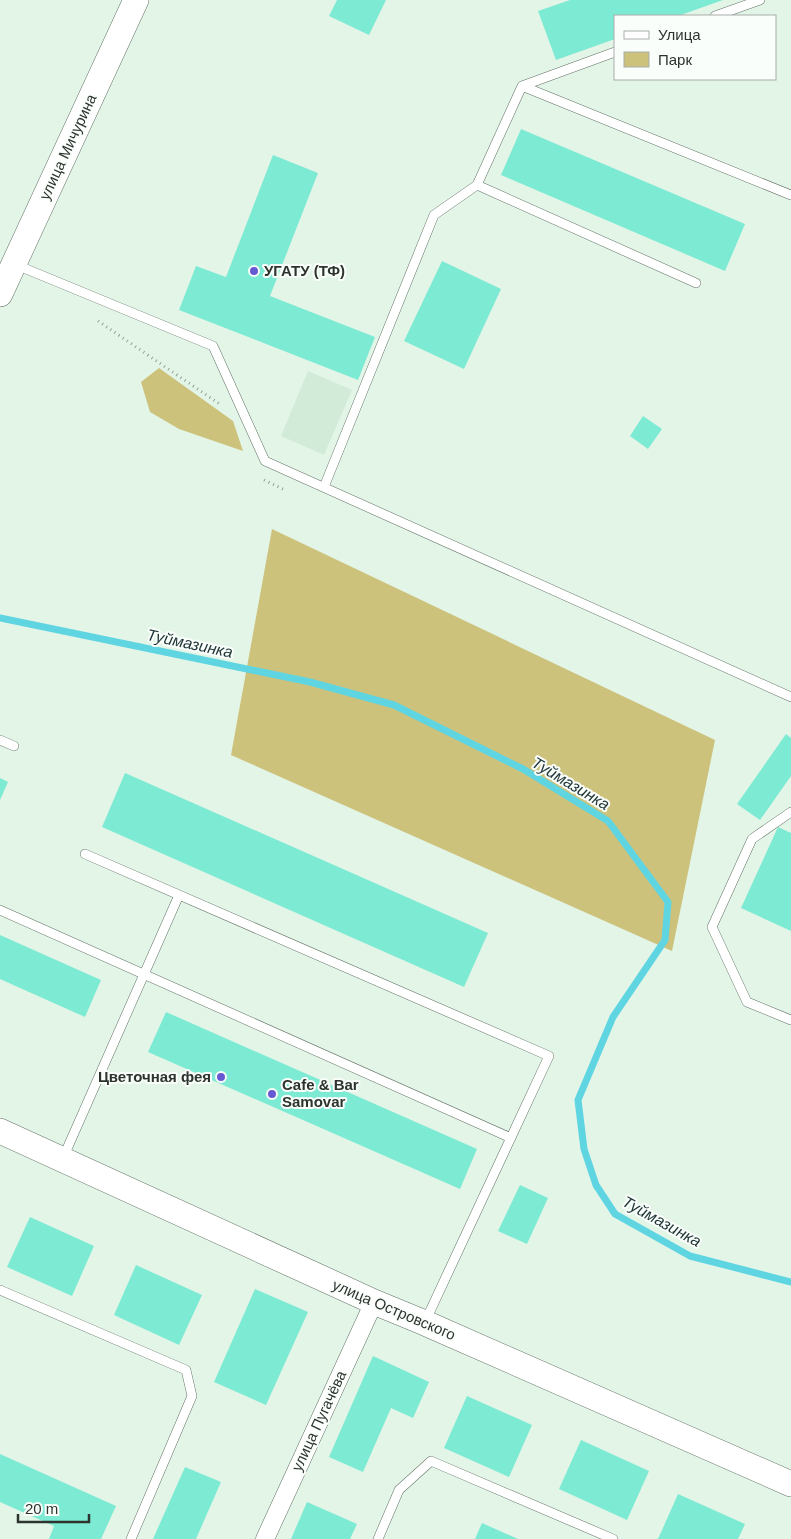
<svg xmlns="http://www.w3.org/2000/svg" width="791" height="1539" viewBox="0 0 791 1539" font-family="Helvetica,sans-serif">
  <style>
    .built { fill: #d2ebd8 }
    .green { fill: #cdc27c }
    .lines { fill: none; stroke-linecap: round; stroke-linejoin: round }
    .stream { stroke: #5fd5e2; stroke-width: 7 }
    .building { fill: #7dead4 }
    .lane-casing { stroke: #637367; stroke-width: 10 }
    .street-casing { stroke: #637367; stroke-width: 19 }
    .secondary-casing { stroke: #637367; stroke-width: 26 }
    .path { stroke: #94a196; stroke-width: 3; stroke-dasharray: 1 4; stroke-linecap: butt }
    .lane { stroke: #fff; stroke-width: 9 }
    .street { stroke: #fff; stroke-width: 18 }
    .secondary { stroke: #fff; stroke-width: 25 }
    .poi-dot { fill: #665ad3; stroke: #fafefb; stroke-width: 2 }
    .labels { text-anchor: middle; stroke-width: 4; stroke-linejoin: round; paint-order: stroke }
    .street-label { font-size: 15px; fill: #2d342e; stroke: #fafefb }
    .poi-label { font-size: 15px; font-weight: bold; fill: #2d342e; stroke: #fafefb; text-anchor: start }
    .water-label { font-size: 16px; font-style: italic; fill: #1e3436; stroke: #fafefb }
  </style>
  <rect width="100%" height="100%" fill="#e3f5e7"/>
  <!-- built -->
  <path class="built" d="M308,371L352,390L324,455L281,436Z"/>
  <!-- green -->
  <path class="green" d="M159,368L233,421L243,451L179,429L150,412L141,382Z
    M272,529L715,740L672,951L231,755Z"/>
  <g class="lines">
    <!-- stream -->
    <path class="stream" d="M0,618L310,682L394,705L523,769L608,821L668,902L665,940L613,1017L578,1100L584,1149L596,1185L615,1214L690,1256L791,1282"/>
  </g>
  <!-- building -->
  <path class="building" d="M337,0H386L369,35L329,16Z
    M570,0H723L678,16H615V39L556,60L538,11Z
    M521,129L745,224L725,271L501,175Z
    M273,155L318,173L270,296L375,337L358,380L179,310L196,266L226,277Z
    M442,261L501,289L464,369L404,341Z
    M643,416L662,429L648,449L630,436Z
    M786,734L791,738V776L760,820L737,804Z
    M125,773L488,933L464,987L102,827Z
    M0,778L8,782L0,800Z
    M778,827L791,833V931L741,908Z
    M0,935L101,980L85,1017L0,979Z
    M166,1012L477,1149L460,1189L148,1052Z
    M520,1185L548,1198L527,1244L498,1231Z
    M30,1217L94,1246L72,1296L7,1267Z
    M136,1265L202,1295L179,1345L114,1315Z
    M255,1289L308,1312L266,1405L214,1382Z
    M373,1356L429,1382L413,1418L391,1408L363,1472L329,1457Z
    M467,1396L532,1425L509,1477L444,1448Z
    M581,1440L649,1471L627,1520L559,1489Z
    M0,1454L116,1506L101,1539H49L54,1526L0,1502Z
    M185,1467L221,1482L196,1539H153Z
    M678,1494L745,1524L738,1539H658Z
    M307,1502L357,1524L350,1539H291Z
    M482,1523L518,1539H475Z"/>
  <g class="lines">
    <!-- lane casing -->
    <g class="lane-casing">
      <path id="lane" d="M715,16L760,0
        M615,52L522,86L477,185L696,283
        M522,86L791,195
        M14,264L213,346L265,461L791,697
        M324,487L434,215L477,185
        M0,740L14,746
        M791,812L752,839L712,927L747,1002L791,1020
        M85,854L549,1056L425,1322
        M0,910L511,1138
        M63,1158L179,895
        M0,1290L186,1370L192,1396L131,1539
        M378,1539L399,1490L431,1461L613,1539"/>
    </g>
    <!-- street casing -->
    <g class="street-casing">
      <path id="street" d="M265,1539L374,1302"/>
    </g>
    <!-- secondary casing -->
    <g class="secondary-casing">
      <path id="secondary" d="M0,294L136,0
        M0,1131L374,1302L425,1323L791,1484"/>
    </g>
    <!-- path -->
    <path class="path" d="M98,321L221,405
      M264,480L285,490"/>
    <!-- lane -->
    <use href="#lane" class="lane"/>
    <!-- street -->
    <use href="#street" class="street"/>
    <!-- secondary -->
    <use href="#secondary" class="secondary"/>
  </g>
  <!-- markers -->
  <g class="poi-dot">
    <circle cx="254" cy="271" r="5"/>
    <circle cx="221" cy="1077" r="5"/>
    <circle cx="272" cy="1094" r="5"/>
  </g>
  <g class="labels">
    <!-- street labels -->
    <g class="street-label">
      <text transform="translate(68 147) rotate(-65)" y="5">улица Мичурина</text>
      <text transform="translate(394 1310) rotate(23)" y="5">улица Островского</text>
      <text transform="translate(319 1421) rotate(-65)" y="5">улица Пугачёва</text>
    </g>
    <!-- poi labels -->
    <g class="poi-label">
      <text x="264" y="276">УГАТУ (ТФ)</text>
      <text x="211" y="1082" text-anchor="end">Цветочная фея</text>
      <text x="282" y="1090">Cafe &amp; Bar<tspan x="282" dy="17">Samovar</tspan></text>
    </g>
    <!-- water labels -->
    <g class="water-label">
      <text transform="translate(190 643) rotate(12)" y="6">Туймазинка</text>
      <text transform="translate(571 783) rotate(31)" y="6">Туймазинка</text>
      <text transform="translate(662 1221) rotate(29)" y="6">Туймазинка</text>
    </g>
  </g>
  <!-- legend -->
  <rect x="614" y="15" width="162" height="65" fill="#fafefb" stroke="#a8ada9"/>
  <rect x="624" y="31" width="25" height="8" fill="#ffffff" stroke="#a8ada9"/>
  <text x="658" y="40" font-size="15" fill="#2d342e">Улица</text>
  <rect x="624" y="52" width="25" height="15" fill="#cdc27c" stroke="#a8ada9"/>
  <text x="658" y="65" font-size="15" fill="#2d342e">Парк</text>
  <!-- scale -->
  <path d="M18 1514v8h71v-8" fill="none" stroke="#2d342e" stroke-width="2.5"/>
  <text x="25" y="1514" font-size="15" fill="#2d342e" stroke="#fafefb" stroke-width="4" paint-order="stroke">20 m</text>
</svg>
